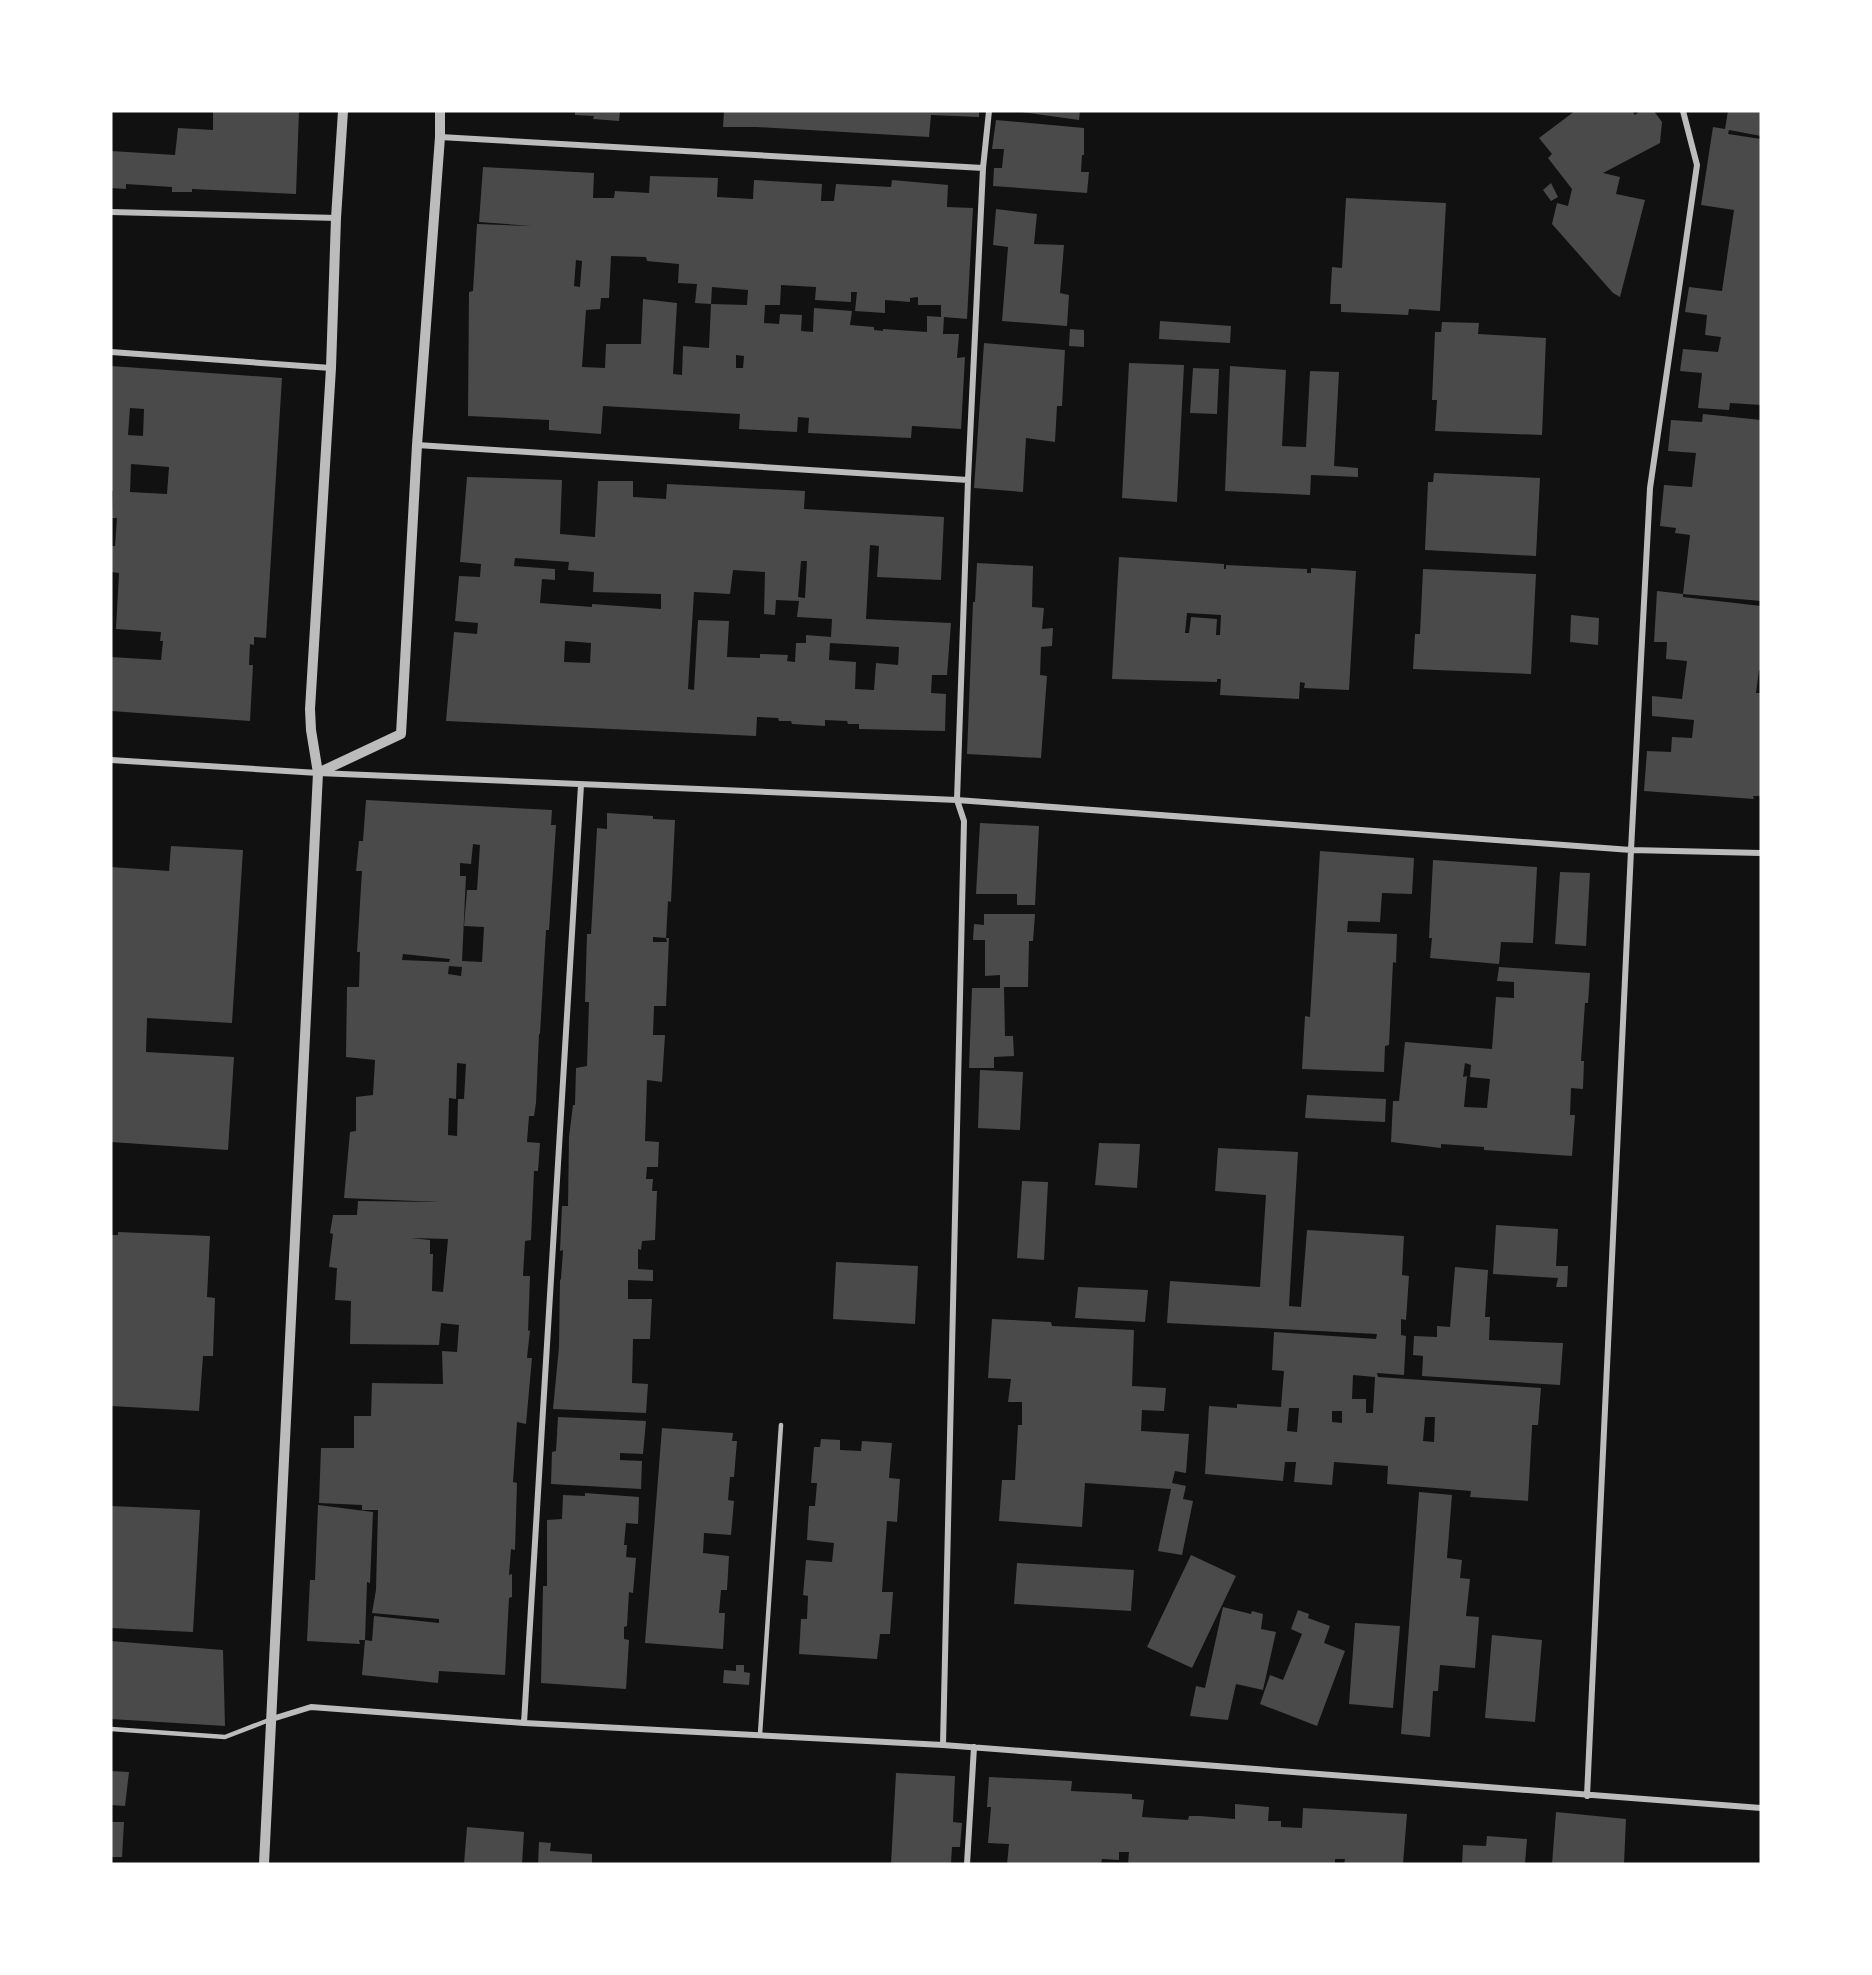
<svg xmlns="http://www.w3.org/2000/svg" width="1872" height="1975" viewBox="0 0 1872 1975" font-family="Barlow,sans-serif">
  <style>
    .building { fill: #4a4a4a; fill-rule: evenodd }
    .lines { fill: none; stroke-linecap: round; stroke-linejoin: round }
    .service { stroke: #bcbcbc; stroke-width: 4.5 }
    .minor { stroke: #bcbcbc; stroke-width: 6 }
    .tertiary { stroke: #bcbcbc; stroke-width: 10 }
  </style>
  <rect width="100%" height="100%" fill="#111"/>
  <!-- building -->
  <path class="building" d="M213,111H299L296,194L192,189V192H172V187L126,184V189L111,188V151L175,155L178,128L213,130Z
    M575,111H620L619,121L593,119L594,116L575,115Z
    M724,111H979V117L931,115L929,137L757,127H723Z
    M1015,111H1080L1079,120Z
    M1575,111H1632L1635,115L1640,111H1654L1662,122L1660,143L1603,173L1620,177L1616,194L1645,200L1620,297L1613,293L1552,224L1557,203L1568,206L1572,189L1548,158L1552,154L1539,138Z
    M1728,111H1761V136L1729,130L1728,134L1761,139V405L1730,403L1729,410L1698,408L1702,373L1680,371L1683,349L1718,352L1721,337L1705,335L1707,315L1685,312L1689,287L1722,291L1734,210L1701,205L1713,127L1725,129Z
    M996,120L1084,128V155H1082L1081,172H1089L1087,193L993,186L994,168H1002L1004,149H992Z
    M483,167L594,173L593,198H614L615,191L649,193L650,176L718,178L717,197L753,199L754,180L822,184L821,201H834L836,184L891,187L892,180L948,185L947,207L973,208L967,319L944,317L943,334H959L957,358L965,357L961,429L912,426L911,438L808,433L809,418L798,417L797,432L739,429L740,414L603,406L601,434L549,430V420L468,416L469,292L473,291L477,224L532,226L479,222ZM611,256L646,257L647,261L679,264L678,283L697,284L695,303L711,304L712,287L748,290L747,305L711,304L709,348L683,346L682,375L673,374L677,303L643,299L641,344H606L605,368L582,367L586,310L600,309L601,298H609ZM576,260L582,261L580,287L574,286ZM781,285L816,287L815,300L851,302V292H857L855,311L885,313V300L910,302V298L918,297V305H941V317L927,316V332L883,329V331L874,330V327L850,325L852,311L814,308L813,332L801,331L802,315L780,314L779,324L764,323L765,305H780ZM736,355L744,356L743,368H736Z
    M1551,183L1558,197L1551,201L1543,190Z
    M1346,198L1446,203L1440,311L1409,309L1408,315L1341,312V304H1330L1332,267L1342,268Z
    M996,209L1037,214L1034,244L1064,245L1060,293L1069,295L1067,326L1002,321L1008,247L993,245Z
    M1160,321L1231,326L1230,343L1159,339Z
    M1442,322L1479,323L1478,334L1546,338L1542,435L1435,431L1437,400H1432L1435,332H1441Z
    M1070,329L1084,330V347L1069,346Z
    M984,343L1065,350L1062,406H1057L1055,442L1026,438L1023,492L974,488Z
    M1129,363L1184,365L1177,502L1122,498Z
    M111,366L282,378L266,638L254,637V645L250,644L249,665H253L250,721L111,711V657L161,660L163,641H160L161,632L116,629L119,573L111,572V546H115L117,518H112L113,491H111ZM130,408L144,409L143,436L128,435ZM131,464L169,467L167,494L130,492Z
    M1230,366L1286,370L1282,446L1306,447L1310,371L1339,372L1334,466L1358,468V477L1311,475L1310,495L1225,491Z
    M1193,368L1219,369L1217,414L1190,413Z
    M1703,414L1761,420V601L1683,594L1690,535L1675,533L1676,528L1660,526L1664,485L1692,487L1696,453L1668,451L1671,420L1702,422Z
    M1434,473L1540,478L1536,556L1425,550L1428,482H1433Z
    M467,477L562,480L560,534L595,537L598,481H633V497L666,499L667,484L805,491L804,509L944,517L941,580L877,577L879,546L870,545L866,619L951,623L947,675H932L931,693L946,694L945,731L859,729V724H848L847,721L825,720V726L792,724L791,721H779L778,718L757,717L756,736L446,721L454,632L477,634L478,623L455,621L459,576L480,577L481,564L460,562ZM515,558L569,562L568,570L594,572L593,592L661,594V609L592,604V607L540,603L542,579L555,580V569L514,566ZM801,561H807L805,598L798,597ZM733,570L765,572L764,614L775,615L776,600L799,601L797,617L832,619L831,637L806,635V643H796L795,662L787,661L788,655L760,654V658L727,657L729,621L698,620L694,690L688,689L694,592L730,594ZM565,641L591,643L590,663L564,662ZM830,643L899,647L898,665L876,663L874,690L855,689L856,662L829,660Z
    M1119,557L1224,564V569H1226V565L1307,569V573H1311V568L1356,571L1349,690L1304,688L1305,683L1300,682L1299,699L1220,695L1221,679H1217V682L1112,679ZM1187,613L1221,615L1220,635H1216L1217,619L1191,617L1189,633H1185Z
    M977,563L1033,566L1032,607L1044,608L1042,629L1053,628L1052,646L1041,647L1040,675L1047,676L1041,758L967,754L973,602H975Z
    M1423,569L1536,574L1531,674L1413,669L1415,634H1420Z
    M1657,591L1683,594V597L1761,606V671L1759,670L1756,693H1761V796H1753L1754,799L1644,791L1647,751L1671,752L1672,737L1692,738L1694,720L1652,716V696L1682,699L1687,661L1666,659L1667,642H1654Z
    M1571,615L1599,618L1598,645L1570,642Z
    M366,800L552,810L551,825H556L549,930H546L540,1034H539L536,1103L534,1116H529L527,1142L540,1143L538,1171H534L531,1240L525,1241L523,1276H530L528,1331L530,1330L527,1358H532L526,1424L517,1422L513,1482L517,1483L515,1550L511,1549L509,1575L512,1574V1597L509,1598L505,1675L439,1671L438,1683L362,1675L365,1640L372,1641L374,1616L439,1623V1619L372,1613L376,1590L378,1510H362V1505L319,1503L321,1448H354V1416H371L372,1383L443,1384L442,1351L457,1352L459,1325L441,1323L439,1345L350,1344L351,1301L335,1300L337,1268L329,1267L333,1234L330,1233L333,1215H357L358,1201L439,1202L344,1198L350,1132L356,1131V1097L373,1095L375,1060L346,1057L347,987H359L360,952H357L362,871H356L359,841H363ZM473,844L480,845L477,890H467L464,926L484,927L482,962L462,961L466,876H460V863L471,864ZM403,954L450,959L449,962L402,960ZM449,966L462,967L461,976L448,974ZM457,1063L466,1064L464,1099H458L457,1136L448,1135L449,1098L456,1099ZM411,1238L448,1239L443,1292L432,1291L433,1254H430V1240Z
    M607,813L653,816V819L675,820L671,902L668,901L666,938L653,937V942H667L666,938H669L666,1006H654L653,1035H665L662,1082L647,1080L645,1141L659,1142L658,1167H647L646,1179H653L652,1191H657L655,1240L642,1241L641,1250L638,1249V1269L653,1270V1281L628,1280V1299H652L650,1339H633L632,1383L648,1384L646,1413L553,1409L559,1347L560,1280L561,1279L563,1250L560,1251L562,1206H568L569,1137L573,1105H575L576,1068L587,1066L589,1002H585L587,934H591L597,828L607,829Z
    M980,823L1039,826L1035,905H1017V894H976Z
    M171,846L243,850L232,1023L147,1018L146,1052L234,1057L228,1150L111,1142V867L169,871Z
    M1320,851L1414,858L1412,894L1382,893L1380,922L1348,921L1347,932L1397,934L1396,963L1393,962L1389,1045L1385,1046L1384,1072L1302,1069L1305,1016L1310,1017Z
    M1433,860L1537,867L1533,943L1501,942L1499,964L1430,958L1432,938H1429Z
    M1560,872L1590,873L1586,946L1555,944Z
    M984,914H1035L1033,941H1029L1028,987H1004L1005,1036H1013L1014,1056L994,1057V1068H969L972,988H1000V975L985,976V940H973L974,924L984,925Z
    M1499,967L1590,973L1588,1003H1585L1581,1061H1584L1583,1089L1571,1088L1570,1115H1575L1572,1156L1484,1150V1147L1441,1144V1148L1391,1142L1393,1101H1399L1405,1042L1492,1049L1496,997L1514,998V982L1497,981ZM1465,1063L1471,1065L1470,1077L1490,1079L1487,1108L1464,1107L1467,1076L1463,1077Z
    M980,1070L1023,1072L1020,1130L978,1128Z
    M1307,1095L1386,1099L1385,1122L1305,1118Z
    M1099,1143L1140,1144L1137,1188L1095,1185Z
    M1218,1148L1298,1152L1289,1306L1301,1307L1307,1230L1404,1236L1402,1275L1409,1276L1406,1320L1401,1319V1335L1406,1336L1404,1375L1377,1373L1378,1377L1541,1388L1538,1425H1532V1428L1528,1501L1470,1497L1471,1491L1387,1484L1388,1466L1334,1462L1332,1485L1294,1482L1296,1462H1285L1283,1481L1205,1474L1209,1406L1237,1408V1404L1281,1407L1284,1371L1272,1370L1274,1332L1376,1339L1377,1334L1167,1323L1170,1281L1260,1287L1266,1195L1215,1191ZM1353,1375L1375,1377L1373,1413H1366V1399H1352ZM1289,1408H1299L1297,1432L1287,1431ZM1332,1411H1342V1423L1332,1422ZM1425,1417H1435L1434,1442L1423,1441Z
    M1022,1181L1048,1182L1044,1260L1017,1258Z
    M1496,1225L1558,1229L1556,1266H1568L1567,1287H1556L1558,1278L1493,1274Z
    M118,1232L210,1236L207,1297L215,1298L213,1356H203L199,1411L111,1406V1235H118Z
    M836,1262L918,1266L915,1324L833,1319Z
    M1455,1267L1488,1270L1485,1317H1490L1489,1340L1563,1343L1560,1385L1422,1376L1423,1356L1413,1355L1414,1336L1437,1337V1326L1450,1327Z
    M1078,1287L1148,1290L1145,1322L1075,1318Z
    M992,1319L1051,1322L1052,1326L1134,1330L1132,1386L1166,1388L1164,1411L1142,1410L1141,1431L1189,1434L1186,1473L1175,1471L1172,1483L1186,1486L1183,1499L1193,1501L1182,1555L1158,1551L1171,1489L1085,1483L1082,1527L999,1521L1002,1480H1015L1018,1425H1022V1402H1008L1011,1379L988,1378Z
    M558,1417L646,1421L643,1454L620,1453V1460L642,1461L641,1489L551,1484L552,1452L556,1451Z
    M662,1428L733,1433L732,1441H737L734,1477H730L728,1500L734,1501L731,1535L704,1533L703,1553L729,1556L727,1590H721L719,1613H725L723,1649L645,1643Z
    M821,1439L840,1440V1450L861,1451L862,1441L892,1443L889,1478L900,1479L897,1522L887,1521L882,1592H893L890,1634H880L877,1659L799,1654L801,1619H807L808,1596L803,1595L806,1560L832,1562L834,1543L807,1540L809,1506H815L817,1483H811L814,1447H820Z
    M1419,1492L1452,1495L1447,1558L1462,1560L1460,1578L1470,1579L1466,1616L1479,1617L1475,1668L1440,1665L1438,1691H1433L1430,1737L1401,1734Z
    M585,1493L639,1497L638,1524L626,1523L624,1545H627L626,1557L636,1558L633,1593L629,1592L627,1626L624,1627V1639L629,1640L626,1689L541,1683L543,1586H547V1520L562,1519L563,1495L585,1496Z
    M318,1505L373,1512L370,1583L367,1582L365,1640H359L360,1644L307,1641L310,1580H315Z
    M111,1506L200,1510L193,1632L111,1628Z
    M1191,1555L1236,1576L1192,1668L1147,1647Z
    M1017,1563L1134,1570L1131,1611L1014,1604Z
    M1223,1607L1251,1614L1252,1611L1263,1614L1261,1629L1276,1632L1263,1690L1236,1684L1228,1720L1190,1716L1196,1686L1205,1688Z
    M1298,1610L1309,1614L1308,1618L1330,1626L1324,1643L1345,1651L1317,1726L1260,1704L1270,1675L1283,1680L1302,1634L1291,1629Z
    M1355,1623L1400,1626L1393,1708L1349,1704Z
    M1492,1635L1542,1640L1535,1722L1485,1718Z
    M111,1641L223,1650L225,1726L111,1719Z
    M736,1665H744V1672L750,1673L749,1685L723,1683L724,1670L736,1671Z
    M111,1771L129,1772L125,1806L111,1805Z
    M896,1773L955,1776L953,1822L962,1823L960,1847H952L951,1864H891Z
    M989,1777L1072,1781L1071,1791L1132,1794V1799L1144,1800L1142,1817L1188,1820L1189,1816H1200L1235,1819V1804L1269,1807L1268,1821H1281V1827L1302,1828L1303,1808L1407,1814L1403,1864H1344L1345,1859H1335V1864H1128L1129,1852H1119V1860L1102,1859L1101,1864H1007L1009,1844L988,1843L991,1807H987Z
    M1556,1812L1626,1819L1624,1864H1552Z
    M111,1822H124L122,1857H111Z
    M467,1827L524,1832L522,1864H464Z
    M1487,1836L1527,1839L1525,1864H1462L1463,1845L1486,1846Z
    M539,1842L551,1843L550,1851L592,1854V1864H538Z"/>
  <g class="lines">
    <!-- service -->
    <path class="service" d="M111,1729L225,1737L269,1720
      M760,1734L781,1425"/>
    <!-- minor -->
    <path class="minor" d="M440,137L983,168
      M111,212L336,218
      M111,352L331,368
      M417,445L968,480
      M111,760L318,773L957,800L1631,850L1761,853
      M272,1719L311,1707L524,1723L943,1745L1761,1808
      M524,1723L581,785
      M943,1745L964,821L957,800L968,480L983,168L989,111
      M1587,1796L1631,850L1650,488L1697,165L1683,111
      M967,1864L974,1747"/>
    <!-- tertiary -->
    <path class="tertiary" d="M318,773L401,734L417,445L440,137V111
      M264,1864L318,773L311,730L310,709L331,368L336,218L343,111"/>
  </g>
  <!-- border -->
  <rect width="1872" height="1975" fill="none" stroke="#ffffff" stroke-width="225"/>
</svg>
